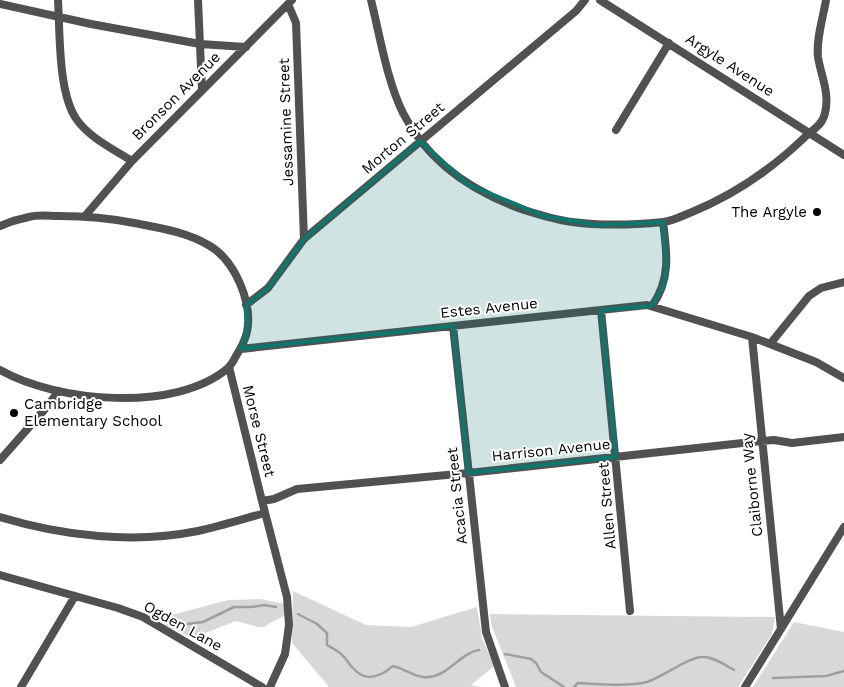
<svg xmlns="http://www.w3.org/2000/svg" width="844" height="687" viewBox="0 0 844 687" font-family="'Work Sans',sans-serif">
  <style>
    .green { fill: #d8d8d8 }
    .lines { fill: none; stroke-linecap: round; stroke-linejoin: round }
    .stream { stroke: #9f9f9f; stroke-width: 2.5 }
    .minor { stroke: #515151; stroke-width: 8 }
    .marked { fill: #0f766e; fill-opacity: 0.2; stroke: #0f766e; stroke-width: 4; stroke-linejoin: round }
    .poi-dot { fill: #000; stroke: #fff; stroke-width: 2 }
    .labels { text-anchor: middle; stroke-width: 4; stroke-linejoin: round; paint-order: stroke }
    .street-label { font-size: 15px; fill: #000; stroke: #fff }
    .poi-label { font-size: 15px; fill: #000; stroke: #fff; text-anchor: end }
  </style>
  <rect width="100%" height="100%" fill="#fff"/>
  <!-- green -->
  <path class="green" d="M293,591L366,625L411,627L477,607L482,638L494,666L471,685L482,687H329L292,643Z
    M260,599L285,604L284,616L270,623L264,627H259L236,621L192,638L165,625L164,617L228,600Z
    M490,614L775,617L772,634L738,687H516L491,624Z
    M794,622L844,632V687H753Z"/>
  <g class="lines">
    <!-- stream -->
    <path class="stream" d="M298,614L317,624L327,633V645C332,648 339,651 343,656C347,659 349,665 353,668C366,683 380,677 393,666C403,668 413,676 423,677C446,680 459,653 479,650
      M187,624L203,622L234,607H252L264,605L276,607
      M505,654L531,659L536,663L541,672L564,687
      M773,678L826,676L844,671
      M574,687L578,683C600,684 626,687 647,682C663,677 690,656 703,657C714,657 725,665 734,670"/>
    <!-- minor -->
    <path class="minor" d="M58,0C60,33 58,94 77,120C90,138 113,149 132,161
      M198,0L202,90
      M371,0C380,36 387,81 403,113C428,163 473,192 524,210C540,215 556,220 572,222C602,226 633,225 663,222C673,221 682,216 692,212C734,195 773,168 806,136C814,129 823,124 825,113C830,93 821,76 818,57C816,39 823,18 826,0
      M600,0L844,155
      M0,4L91,24L200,44L246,47
      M288,4L296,23L304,239
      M616,130L669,43
      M85,216L132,161L292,0
      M0,226C9,222 19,219 29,217C38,214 49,216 59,216C84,216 109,218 134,223C160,228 187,232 210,246C235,261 253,303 247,332C245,341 241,348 236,356C234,360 231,365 228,368C176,413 56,402 0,370
      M246,305L268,288L304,239L576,11L585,0
      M652,306C671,279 667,253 663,222
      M601,310L630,611
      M453,326L486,632L505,687
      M752,337L781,629
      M770,344L809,296L821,288L844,282
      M241,349L647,305L752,337L816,362L844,378
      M229,367L262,501L287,597L289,625L285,654L270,687
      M0,460L45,409L59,391
      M262,501L274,499L297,489L468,473L761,441L774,440L792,443L844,437
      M0,517C63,536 133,544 198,531C221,526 243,519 265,513
      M0,575L118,608L143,617L262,687
      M21,687L75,596
      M745,687L844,527"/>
  </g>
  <!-- marked area -->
  <path class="marked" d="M420,141L467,184L544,216L597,225L663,222L667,267L664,285L652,306L601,310L616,457L468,473L453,326L241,349L247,330L246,305L268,288L304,239Z"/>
  <!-- markers -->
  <g class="poi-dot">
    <circle cx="817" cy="212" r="5"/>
    <circle cx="14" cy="413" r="5"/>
  </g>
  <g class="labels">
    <!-- street labels -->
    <g class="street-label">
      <text transform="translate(730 65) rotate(33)" y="5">Argyle Avenue</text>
      <text transform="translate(176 96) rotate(-45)" y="5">Bronson Avenue</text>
      <text transform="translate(286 122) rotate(-92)" y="5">Jessamine Street</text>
      <text transform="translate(403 138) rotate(-40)" y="5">Morton Street</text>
      <text transform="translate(489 308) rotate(-6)" y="5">Estes Avenue</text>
      <text transform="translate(259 431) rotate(76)" y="5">Morse Street</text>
      <text transform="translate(551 450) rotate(-6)" y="5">Harrison Avenue</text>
      <text transform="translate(752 485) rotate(-96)" y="5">Claiborne Way</text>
      <text transform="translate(457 496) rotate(-96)" y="5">Acacia Street</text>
      <text transform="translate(607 506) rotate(-95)" y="5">Allen Street</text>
      <text transform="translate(183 626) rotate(29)" y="5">Ogden Lane</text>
    </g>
    <!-- poi labels -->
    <g class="poi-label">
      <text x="807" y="217">The Argyle</text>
      <text x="24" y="409" text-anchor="start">Cambridge<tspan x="24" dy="17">Elementary School</tspan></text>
    </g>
  </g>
</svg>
